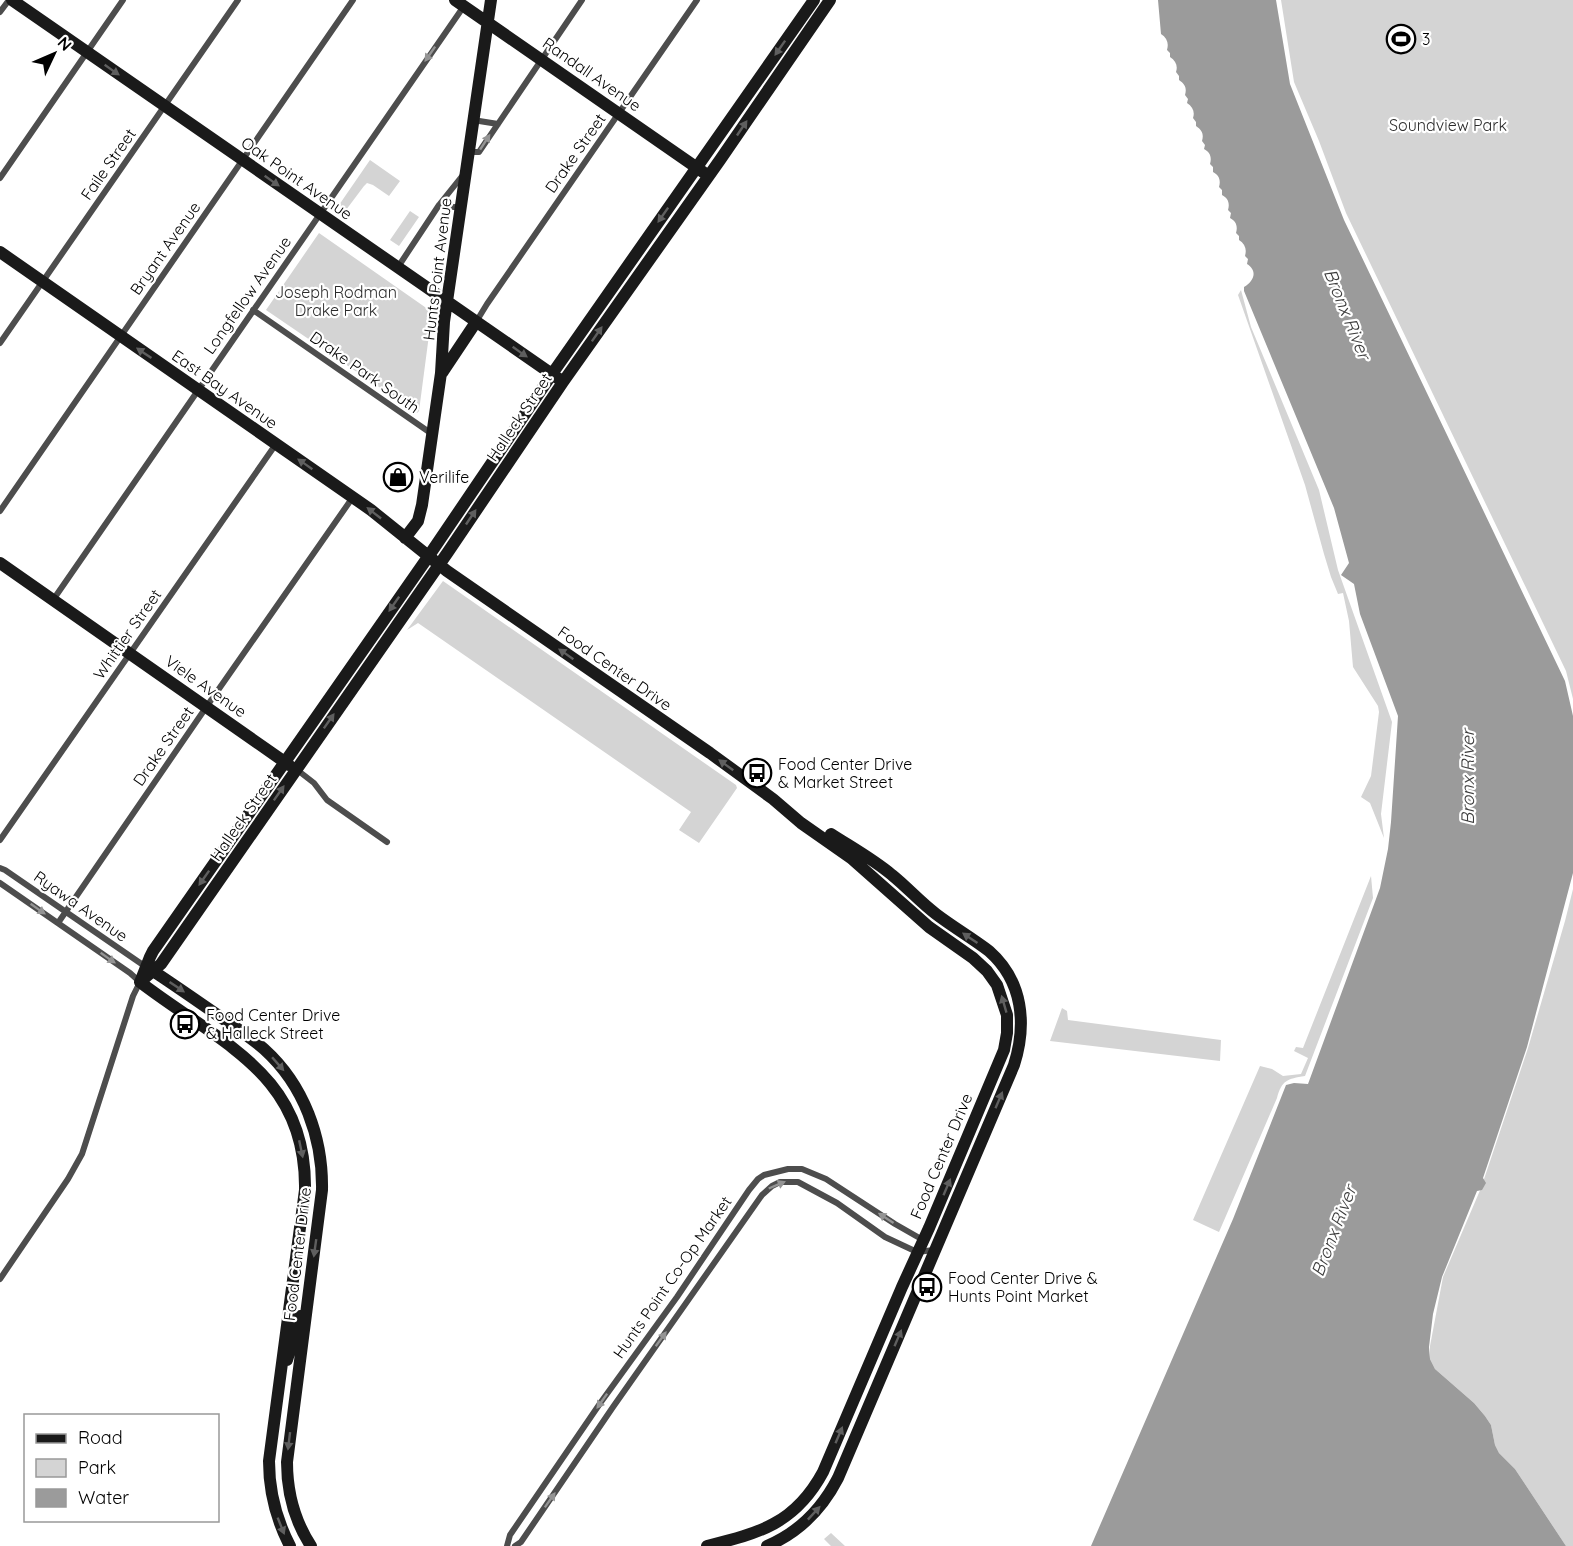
<svg xmlns="http://www.w3.org/2000/svg" width="1573" height="1546" viewBox="0 0 1573 1546" font-family="Quicksand,sans-serif">
  <style>
    .green { fill: #d4d4d4 }
    .water { fill: #9b9b9b }
    .lines { fill: none; stroke-linecap: round; stroke-linejoin: round }
    .street { stroke: #4d4d4d; stroke-width: 6 }
    .secondary { stroke: #1a1a1a; stroke-width: 12 }
    .oneway { fill: #5f5f5f }
    .oneway2 { fill: #949494 }
    .labels { text-anchor: middle; stroke-width: 4.5; stroke-linejoin: round; paint-order: stroke }
    .poi-label { font-size: 16px; fill: #000; stroke: #fff; text-anchor: start }
    .street-label { font-size: 16px; fill: #000; stroke: #fff }
    .park-label { font-size: 16px; fill: #2b2b2b; stroke: #fff }
    .water-label { font-size: 18px; font-style: italic; fill: #3c3c3c; stroke: #fff }
  </style>
  <rect width="100%" height="100%" fill="#fff"/>
  <!-- green -->
  <path class="green" d="M1281,0H1573V699L1566,671L1346,213L1319,141L1294,82Z
    M370,160L400,181L389,196L373,185L367,183L364,186L346,210L339,205Z
    M410,211L419,217L399,246L390,240Z
    M319,233L432,312L419,411L417,413L266,310Z
    M1241,290L1251,327L1319,490L1338,570L1392,722L1381,814L1384,838L1370,803L1361,797L1371,776L1379,712L1378,706L1353,667L1349,621L1343,593L1338,594L1331,577L1324,554L1305,485L1238,295Z
    M443,581L736,785L737,788L699,843L679,830L691,812L418,623L407,630Z
    M1371,876L1373,898L1305,1076C1287,1079 1282,1080 1277,1098L1219,1232L1193,1220L1260,1066L1272,1069L1283,1076L1301,1074L1308,1058L1294,1051L1296,1047L1303,1048Z
    M1573,889V1546H1566L1515,1469L1499,1453L1495,1445L1491,1425L1485,1416L1474,1403L1435,1369L1430,1359V1346L1443,1277L1481,1188L1528,1048L1565,921Z
    M1062,1008L1067,1011L1068,1020L1221,1040L1220,1061L1050,1041Z
    M831,1533L845,1546H831L824,1539Z"/>
  <!-- water -->
  <path class="water" d="M1158,0H1276L1290,84L1344,220L1565,681L1573,716V873L1527,1047L1483,1178L1486,1183L1482,1190L1477,1191L1442,1277L1433,1314L1429,1347L1430,1359L1435,1369L1474,1403L1485,1416L1491,1425L1495,1445L1499,1453L1515,1469L1566,1546H1091L1233,1219L1286,1085L1294,1083L1308,1084L1380,888L1388,849L1391,822L1398,716L1360,614L1354,584L1341,575L1349,563L1334,508L1244,291V287C1254,281 1258,271 1247,264L1248,259L1245,256C1247,249 1245,244 1239,240V236L1236,233C1238,226 1236,221 1230,218L1231,213L1228,210C1230,203 1228,198 1222,195V190L1219,187C1221,180 1219,175 1213,172V167L1210,164C1212,157 1210,152 1204,149L1205,145L1202,141C1204,134 1202,130 1196,126V122L1193,118C1195,112 1193,107 1187,103L1188,99L1185,95C1187,88 1185,84 1179,80V76L1176,72C1178,66 1176,61 1170,57V53L1167,50C1169,43 1167,38 1161,34Z"/>
  <g class="lines">
    <!-- street -->
    <path class="street" d="M0,12L9,0
      M473,120L498,124
      M469,152H479L582,0
      M0,178L123,0
      M439,205L461,208
      M398,267L439,205L463,175
      M253,310L432,434
      M476,322L487,304L697,0
      M0,343L238,0
      M0,511L353,0
      M53,600L464,6
      M296,769L314,783L327,800L387,842
      M0,840L276,444
      M0,868L5,870L146,967
      M0,883L130,973L140,982L133,996L82,1154L68,1179L0,1279
      M58,923L207,706L353,497
      M507,1546L510,1535L601,1402L677,1297L749,1190L758,1179L764,1175L788,1169H802L826,1179L895,1224L923,1240
      M515,1546L521,1542L613,1407L762,1195L772,1186L780,1182H798L837,1203L885,1237L917,1252L934,1250"/>
    <!-- secondary -->
    <path class="secondary" d="M12,0L559,379
      M455,0L703,172
      M0,252L371,510L447,571L710,753L773,799L801,823L851,858L929,927L973,958L987,971L997,985L1007,1015V1033L1004,1050L929,1228L902,1287L823,1472C795,1524 759,1533 707,1546
      M442,373L476,322
      M405,538L418,521L422,505L441,373L444,322L491,0
      M0,563L289,765
      M147,967C170,982 193,998 216,1014C232,1025 249,1036 264,1049C304,1085 323,1138 322,1190L287,1462C287,1493 294,1520 311,1546
      M141,980L150,957L153,951L428,557L552,374L814,0
      M140,982L161,964L448,552L563,382L720,160L830,0
      M140,982C219,1043 307,1073 305,1190L269,1461C269,1492 276,1519 290,1546
      M287,1360L300,1316
      M767,1546C800,1532 822,1509 838,1478L1014,1065C1027,1024 1023,981 989,951C972,938 953,927 936,914C920,902 907,887 892,875C873,859 851,847 831,834"/>
  </g>
  <!-- one-way arrows -->
  <defs><path id="oneway-solid" d="M-6-.8H1V-3.2L6.5 0L1 3.2V.8H-6Z" transform="scale(1.5)"/></defs>
  <g class="oneway">
    <use href="#oneway-solid" transform="translate(780 48) rotate(125)"/>
    <use href="#oneway-solid" transform="translate(112 70) rotate(35)"/>
    <use href="#oneway-solid" transform="translate(742 128) rotate(-56)"/>
    <use href="#oneway-solid" transform="translate(272 181) rotate(35)"/>
    <use href="#oneway-solid" transform="translate(663 215) rotate(125)"/>
    <use href="#oneway-solid" transform="translate(597 334) rotate(-55)"/>
    <use href="#oneway-solid" transform="translate(520 352) rotate(35)"/>
    <use href="#oneway-solid" transform="translate(144 353) rotate(-146)"/>
    <use href="#oneway-solid" transform="translate(305 464) rotate(-145)"/>
    <use href="#oneway-solid" transform="translate(374 513) rotate(-142)"/>
    <use href="#oneway-solid" transform="translate(471 517) rotate(-56)"/>
    <use href="#oneway-solid" transform="translate(394 604) rotate(125)"/>
    <use href="#oneway-solid" transform="translate(566 654) rotate(-145)"/>
    <use href="#oneway-solid" transform="translate(329 721) rotate(-55)"/>
    <use href="#oneway-solid" transform="translate(726 765) rotate(-144)"/>
    <use href="#oneway-solid" transform="translate(279 793) rotate(-55)"/>
    <use href="#oneway-solid" transform="translate(204 878) rotate(125)"/>
    <use href="#oneway-solid" transform="translate(970 938) rotate(-146)"/>
    <use href="#oneway-solid" transform="translate(177 987) rotate(34)"/>
    <use href="#oneway-solid" transform="translate(1004 1004) rotate(-106)"/>
    <use href="#oneway-solid" transform="translate(278 1064) rotate(49)"/>
    <use href="#oneway-solid" transform="translate(999 1100) rotate(-67)"/>
    <use href="#oneway-solid" transform="translate(301 1149) rotate(78)"/>
    <use href="#oneway-solid" transform="translate(947 1187) rotate(-67)"/>
    <use href="#oneway-solid" transform="translate(315 1248) rotate(98)"/>
    <use href="#oneway-solid" transform="translate(898 1338) rotate(-67)"/>
    <use href="#oneway-solid" transform="translate(839 1435) rotate(-67)"/>
    <use href="#oneway-solid" transform="translate(289 1441) rotate(97)"/>
    <use href="#oneway-solid" transform="translate(814 1513) rotate(-47)"/>
    <use href="#oneway-solid" transform="translate(281 1526) rotate(68)"/>
  </g>
  <g class="oneway2">
    <use href="#oneway-solid" transform="translate(430 54) rotate(125)"/>
    <use href="#oneway-solid" transform="translate(485 142) rotate(-57)"/>
    <use href="#oneway-solid" transform="translate(38 909) rotate(35)"/>
    <use href="#oneway-solid" transform="translate(108 958) rotate(35)"/>
    <use href="#oneway-solid" transform="translate(777 1185) rotate(-23)"/>
    <use href="#oneway-solid" transform="translate(886 1218) rotate(-147)"/>
    <use href="#oneway-solid" transform="translate(661 1339) rotate(-54)"/>
    <use href="#oneway-solid" transform="translate(602 1401) rotate(125)"/>
    <use href="#oneway-solid" transform="translate(550 1500) rotate(-55)"/>
  </g>
  <!-- icons -->
  <defs>
    <g id="stadium-ring" transform="scale(1.5)"><circle r="9.5" fill="#fff" stroke="#000" stroke-width="1.5"/><path d="M0-5a6.5 5 0 1 0 0 10a6.5 5 0 1 0 0-10ZM-3.5-1.8h7v3.6h-7Z" fill="#000"/></g>
    <g id="shop-ring" transform="scale(1.5)"><circle r="9.5" fill="#fff" stroke="#000" stroke-width="1.5"/><path d="M-5-2.5h2.3a2.7 3.5 0 0 1 5.4 0H5L5.5 6h-11ZM-1.5-2.5h3a1.5 2.3 0 0 0-3 0Z" fill="#000"/></g>
    <g id="bus-ring" transform="scale(1.5)"><circle r="9.5" fill="#fff" stroke="#000" stroke-width="1.5"/><path d="M-5-6H5V4H4V6H2V4H-2V6H-4V4H-5ZM-3.5-4V0h7V-4ZM-3.5 1.2v1.5H-2V1.2ZM2 1.2v1.5H3.5V1.2Z" fill="#000"/></g>
  </defs>
  <g fill-rule="evenodd">
    <use href="#stadium-ring" x="1401" y="39"/>
    <use href="#shop-ring" x="398" y="477"/>
    <use href="#bus-ring" x="757" y="773"/>
    <use href="#bus-ring" x="185" y="1024"/>
    <use href="#bus-ring" x="927" y="1287"/>
  </g>
  <g class="labels">
    <!-- poi labels -->
    <g class="poi-label">
      <text x="1422" y="45">3</text>
      <text x="419" y="483">Verilife</text>
      <text x="778" y="770">Food Center Drive<tspan x="778" dy="18">&amp; Market Street</tspan></text>
      <text x="206" y="1021">Food Center Drive<tspan x="206" dy="18">&amp; Halleck Street</tspan></text>
      <text x="948" y="1284">Food Center Drive &amp;<tspan x="948" dy="18">Hunts Point Market</tspan></text>
    </g>
    <!-- street labels -->
    <g class="street-label">
      <text transform="translate(592 74) rotate(35)" y="6">Randall Avenue</text>
      <text transform="translate(575 153) rotate(-55)" y="6">Drake Street</text>
      <text transform="translate(108 164) rotate(-55)" y="6">Faile Street</text>
      <text transform="translate(297 178) rotate(35)" y="6">Oak Point Avenue</text>
      <text transform="translate(165 248) rotate(-55)" y="6">Bryant Avenue</text>
      <text transform="translate(437 269) rotate(-83)" y="6">Hunts Point Avenue</text>
      <text transform="translate(247 295) rotate(-55)" y="6">Longfellow Avenue</text>
      <text transform="translate(365 372) rotate(35)" y="6">Drake Park South</text>
      <text transform="translate(225 389) rotate(35)" y="6">East Bay Avenue</text>
      <text transform="translate(519 417) rotate(-56)" y="6">Halleck Street</text>
      <text transform="translate(127 634) rotate(-55)" y="6">Whittier Street</text>
      <text transform="translate(615 668) rotate(35)" y="6">Food Center Drive</text>
      <text transform="translate(206 686) rotate(35)" y="6">Viele Avenue</text>
      <text transform="translate(163 746) rotate(-55)" y="6">Drake Street</text>
      <text transform="translate(243 817) rotate(-55)" y="6">Halleck Street</text>
      <text transform="translate(81 906) rotate(35)" y="6">Ryawa Avenue</text>
      <text transform="translate(941 1156) rotate(-67)" y="6">Food Center Drive</text>
      <text transform="translate(297 1254) rotate(-83)" y="6">Food Center Drive</text>
      <text transform="translate(672 1277) rotate(-55)" y="6">Hunts Point Co-Op Market</text>
    </g>
    <!-- park labels -->
    <g class="park-label">
      <text x="1448" y="131">Soundview Park</text>
      <text x="336" y="298">Joseph Rodman<tspan x="336" dy="18">Drake Park</tspan></text>
    </g>
    <!-- water labels -->
    <g class="water-label">
      <text transform="translate(1347 314) rotate(68)" y="6">Bronx River</text>
      <text transform="translate(1468 777) rotate(-90)" y="6">Bronx River</text>
      <text transform="translate(1334 1231) rotate(-69)" y="6">Bronx River</text>
    </g>
  </g>
  <!-- legend -->
  <rect x="24" y="1414" width="195" height="108" fill="#ffffff" stroke="#999999" stroke-width="1.5"/>
  <rect x="36" y="1434" width="30" height="9" fill="#1a1a1a" stroke="#999999" stroke-width="1.5"/>
  <text x="78" y="1444" font-size="18" fill="#000000">Road</text>
  <rect x="36" y="1459" width="30" height="18" fill="#d4d4d4" stroke="#999999" stroke-width="1.5"/>
  <text x="78" y="1474" font-size="18" fill="#000000">Park</text>
  <rect x="36" y="1489" width="30" height="18" fill="#9b9b9b" stroke="#999999" stroke-width="1.5"/>
  <text x="78" y="1504" font-size="18" fill="#000000">Water</text>
  <!-- north arrow -->
  <g transform="translate(54 54) rotate(46)" stroke="#ffffff" stroke-width="4.5" paint-order="stroke">
  <path d="M0-4.5L10 22L0 15L-10 22Z" fill="#000000"/>
  <text y="-9" font-size="16" font-weight="bold" text-anchor="middle" fill="#000000">N</text>
  </g>
</svg>
